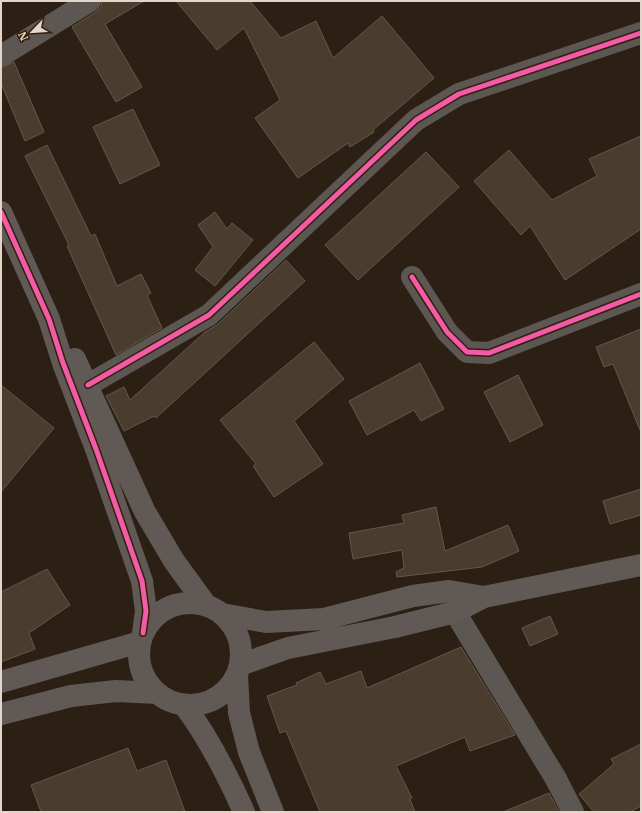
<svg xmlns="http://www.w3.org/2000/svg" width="642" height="813" viewBox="0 0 642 813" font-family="'IBM Plex Serif',serif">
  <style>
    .building { fill: #4b3d2d; stroke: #62584f }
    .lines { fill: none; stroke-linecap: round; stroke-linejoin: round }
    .street { stroke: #5c5752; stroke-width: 22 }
    .secondary { stroke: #605955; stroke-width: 22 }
    .cycleway-casing { stroke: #35200c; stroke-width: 8 }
    .cycleway { stroke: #f35aa7; stroke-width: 5 }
  </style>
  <rect width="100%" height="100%" fill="#2c2015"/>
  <!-- building -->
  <path class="building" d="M102,1H144L105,24L142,87L116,102L72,27L97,11L101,7Z
    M176,1H250L281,38L316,21L333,58L382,16L434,78L373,130L374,132L350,147L348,143L298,178L255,118L280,100L244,28L217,50Z
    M14,62L44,132L25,141L1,83V68Z
    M133,109L160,165L120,184L93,127Z
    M641,136V229L565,280L530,226L521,235L474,181L509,150L552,200L597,176L589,159Z
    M47,145L91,236L95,234L117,286L141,274L151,293L147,295L162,328L116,355L67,246L69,245L25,156Z
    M426,152L459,187L358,280L325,245Z
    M215,212L227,229L232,223L253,240L215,286L195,270L213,247L198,225Z
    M286,260L305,281L156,418L154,416L124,431L106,396L124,387L130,400L205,332L218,324Z
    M641,329V430H640L613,364L604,367L596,347Z
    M314,342L344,379L294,421L323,464L274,497L253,466L256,464L220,420Z
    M420,363L444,409L421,421L414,410L367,435L349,401Z
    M518,375L543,425L510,442L484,392Z
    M1,385L54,428L1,492Z
    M641,489V515L610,524L603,501Z
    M436,507L445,551L508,525L519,551L482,567L397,577L396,572L404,568L402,550L353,559L349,533L404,523L402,515Z
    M47,569L70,605L29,633L35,649L1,662V592Z
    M550,616L558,634L530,646L522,628Z
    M461,647L515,735L470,751L465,737L396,766L412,798L410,799L415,812H320L286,731L280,733L267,696L297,685L296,683L320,672L326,684L361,671L367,688Z
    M641,744V806L630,812H594L579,794L614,764L611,759Z
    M128,748L137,771L166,760L185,812H41L31,785Z
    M549,793L559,812H503Z"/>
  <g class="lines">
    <!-- street -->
    <path class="street" d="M1,56L90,1
      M412,277L447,332L467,352L489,353L641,294
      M88,385L209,315L416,120L459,94L641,33
      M455,612L556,779L573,812"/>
    <!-- secondary -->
    <path class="secondary" d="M1,212L49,319L63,363L96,449L142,581L146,611L143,633
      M75,359L145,512L174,561L206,605
      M139 654a51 51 0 1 1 102 0a51 51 0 1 1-102 0Z
      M222,614L266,622L324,619L413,596L449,591L484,597
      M240,665L288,648L395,627L455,612L484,597L641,565
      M237,674L239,713L249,752L273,812
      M1,682L140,642
      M184,705C209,738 227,774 244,812
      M1,714L71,696L116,691L157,693"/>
    <!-- cycleway casing -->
    <g class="cycleway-casing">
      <path id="cycleway" d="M1,212L49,319L63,363L96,449L142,581L146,611L143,633
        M412,277L447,332L467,352L489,353L641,294
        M88,385L209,315L416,120L459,94L641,33"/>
    </g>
    <!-- cycleway -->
    <use href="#cycleway" class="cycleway"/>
  </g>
  <!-- border -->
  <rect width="642" height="813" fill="none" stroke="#e3d5c9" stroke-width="4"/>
  <!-- north arrow -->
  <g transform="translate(32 32) rotate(245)" stroke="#35200c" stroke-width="3" paint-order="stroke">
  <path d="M0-3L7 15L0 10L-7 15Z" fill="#e3d5c9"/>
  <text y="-6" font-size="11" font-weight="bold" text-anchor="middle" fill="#e3d5c9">N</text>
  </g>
</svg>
